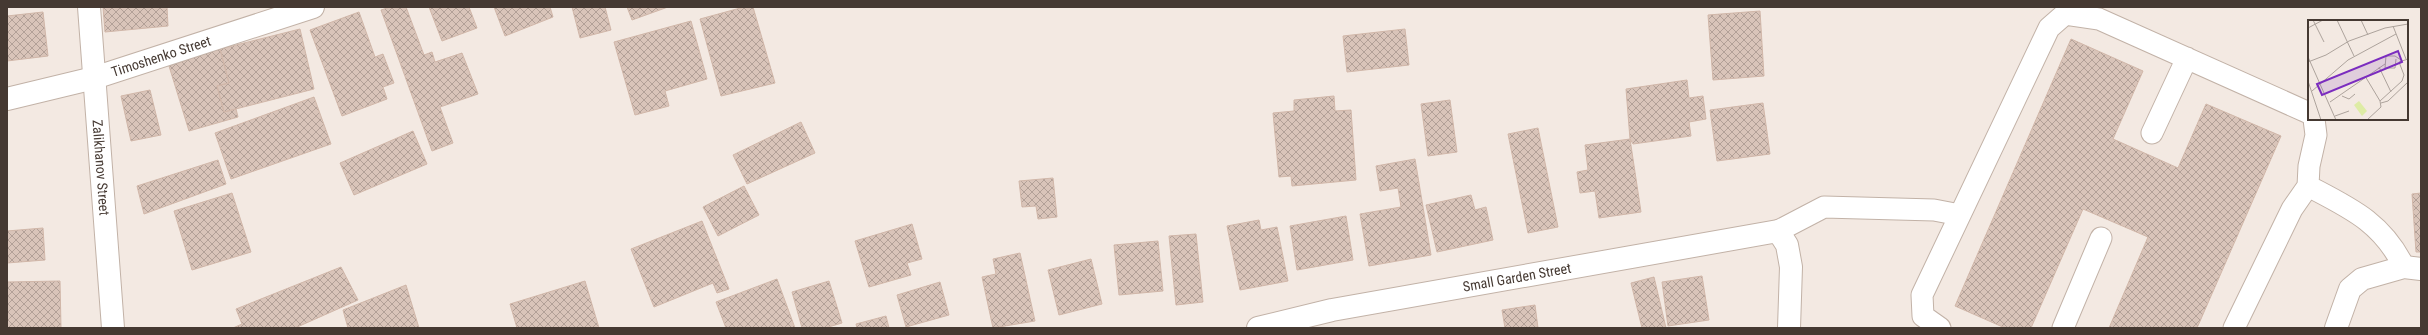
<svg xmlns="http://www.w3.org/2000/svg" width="2428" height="335" viewBox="0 0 2428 335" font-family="'Roboto Condensed',sans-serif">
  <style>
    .building { fill: url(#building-cross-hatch); stroke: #d1b7a9 }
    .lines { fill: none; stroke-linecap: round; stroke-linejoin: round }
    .lane-casing { stroke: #c2b2a7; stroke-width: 23 }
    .street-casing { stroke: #c2b2a7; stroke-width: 24 }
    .lane { stroke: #fff; stroke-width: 21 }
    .street { stroke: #fff; stroke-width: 22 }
    .labels { text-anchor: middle; stroke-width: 4; stroke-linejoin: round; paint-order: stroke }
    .street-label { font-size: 14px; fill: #453932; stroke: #fff }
    .inset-road { fill: none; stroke: #ada39c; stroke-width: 1 }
    .view { fill: #7b2cbf; fill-opacity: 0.15; stroke: #7b2cbf; stroke-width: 2 }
    .inset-edge { fill: none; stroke: #453932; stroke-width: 2 }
  </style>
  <defs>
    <pattern id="building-cross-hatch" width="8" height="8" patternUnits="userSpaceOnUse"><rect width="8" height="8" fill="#d9c4b9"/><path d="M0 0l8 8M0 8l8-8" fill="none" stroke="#b2a097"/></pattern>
  </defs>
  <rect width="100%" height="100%" fill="#f3e9e2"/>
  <!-- building -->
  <path class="building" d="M103,7H167L168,26L105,32Z
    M390,7H406L424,55L432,52L435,62L462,53L478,94L440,107L453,143L432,151L381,10Z
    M429,7H469L477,28L442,41Z
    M494,7H550L553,17L505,36Z
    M572,7H605L611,30L580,38Z
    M627,7H668L632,20Z
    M744,7H753L775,83L721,96L700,19Z
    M1760,11L1764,76L1713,80L1708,15Z
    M43,12L48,56L7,61V16Z
    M359,12L375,57L383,54L394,83L383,87L387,99L342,116L310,30Z
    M691,21L707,79L665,91L669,106L635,115L614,42Z
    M300,29L314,89L224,112L217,86L229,83L220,49Z
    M1405,29L1409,65L1347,72L1343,36Z
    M2071,39L2143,71L2113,139L2178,168L2206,104L2281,136L2197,328H2109L2148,237L2083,209L2031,328H2005L1955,306Z
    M220,49L229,83L217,86L224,112L236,109L238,117L189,131L169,66Z
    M1687,80L1689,98L1703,96L1706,119L1689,122L1691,136L1633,144L1630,139L1626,89Z
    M150,90L161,135L131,141L121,96Z
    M1334,96L1335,111L1351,110L1356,180L1292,186L1291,176L1279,177L1273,113L1294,111V100Z
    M314,97L331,144L231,179L215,133Z
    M1450,100L1457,152L1428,156L1421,104Z
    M1763,103L1770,154L1717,161L1710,110Z
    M801,122L815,153L747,184L733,155Z
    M1538,128L1558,227L1528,233L1508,134Z
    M413,131L427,164L354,195L340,163Z
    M1630,139L1641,212L1599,218L1595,191L1580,193L1577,172L1588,170L1585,145Z
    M1415,159L1431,255L1369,266L1360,214L1401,207L1398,188L1380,191L1376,166Z
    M218,160L226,184L144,214L137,186Z
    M1053,178L1057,217L1038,219L1036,206L1022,207L1019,181Z
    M744,186L759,215L718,236L703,207Z
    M232,193L251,252L192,270L174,211Z
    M2421,193V252H2416L2412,194Z
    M1471,195L1475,210L1486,207L1493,240L1437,252L1426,205Z
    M1346,216L1353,260L1297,270L1290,226Z
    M1259,220L1261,230L1277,227L1288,281L1240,290L1227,226Z
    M702,221L729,289L717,293L713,283L654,307L631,249Z
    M912,224L922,259L907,263L911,275L869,287L855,241Z
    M43,228L45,260L7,263V231Z
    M1196,234L1203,302L1176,305L1169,236Z
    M1158,241L1163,291L1119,295L1114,245Z
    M1020,253L1035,321L993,328L982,277L996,274L993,259Z
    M1091,259L1102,304L1059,315L1048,270Z
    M341,267L358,300L295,328H233L242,324L236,309Z
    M1702,276L1709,320L1668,326L1662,282Z
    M1654,277L1666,328H1642L1631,283Z
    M777,279L795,328H726L716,302Z
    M60,281L61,328H7V282Z
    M585,281L599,328H517L510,304Z
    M829,281L842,323L825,328H802L792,292Z
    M940,282L949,315L906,327L897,295Z
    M406,285L419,328H348L343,310Z
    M1535,305L1538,328H1505L1502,310Z
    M886,316L889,328H857L856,324Z"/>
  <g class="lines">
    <!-- lane casing -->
    <g class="lane-casing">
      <path id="lane" d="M2152,133L2187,58
        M2308,186C2350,208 2382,222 2404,267
        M1778,231L1824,207L1934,210L1960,215
        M1940,328L1923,316L1922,295L2049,28L2065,14L2099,19L2309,113
        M2063,328L2101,238
        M2234,328L2292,209L2308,186L2309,166L2316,135L2314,119"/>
    </g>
    <!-- street casing -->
    <g class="street-casing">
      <g id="street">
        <path id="s1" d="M89,7L113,328"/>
        <path id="s2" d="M7,99L94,78L313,7"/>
        <path id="s3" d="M1258,328L1332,310L1778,231L1787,245L1791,267L1789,328"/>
        <path d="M2336,328L2350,289L2362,279L2404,267L2421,269"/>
      </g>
    </g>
    <!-- lane -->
    <use href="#lane" class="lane"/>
    <!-- street -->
    <use href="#street" class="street"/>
  </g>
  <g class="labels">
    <!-- street labels -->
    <g class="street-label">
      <text dy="5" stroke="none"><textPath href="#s2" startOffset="160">Timoshenko Street</textPath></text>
      <text dy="5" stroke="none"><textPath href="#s1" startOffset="161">Zalikhanov Street</textPath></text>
      <text dy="5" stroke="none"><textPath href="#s3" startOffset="264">Small Garden Street</textPath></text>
    </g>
  </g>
  <!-- overview -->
  <g transform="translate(2308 20)">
    <rect width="100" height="100" fill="#f3e9e2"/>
    <path d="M51,81L59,91L54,96L46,85Z" fill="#deeca5"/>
    <path class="inset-road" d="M5,0L16,22M29,0L46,36M53,0L60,15M85,6L98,39M0,8L15,0M0,37L28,100M88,39L87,48H77L78,36H87L93,40M0,42L18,35L41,21L77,8L100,4M71,47L83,72M57,56L72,81M0,61L13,100M4,71L40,40L88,14M34,76L41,79L47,74M22,82L77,44M73,83L80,81L100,62M27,96L41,91M59,100L73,87L72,81L94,61L96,55L91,42L100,39"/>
    <path class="view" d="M90,31L94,42L14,75L9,64Z"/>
    <rect width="100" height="100" class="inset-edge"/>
  </g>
  <!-- border -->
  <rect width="2428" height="335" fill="none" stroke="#453932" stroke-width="16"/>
</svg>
